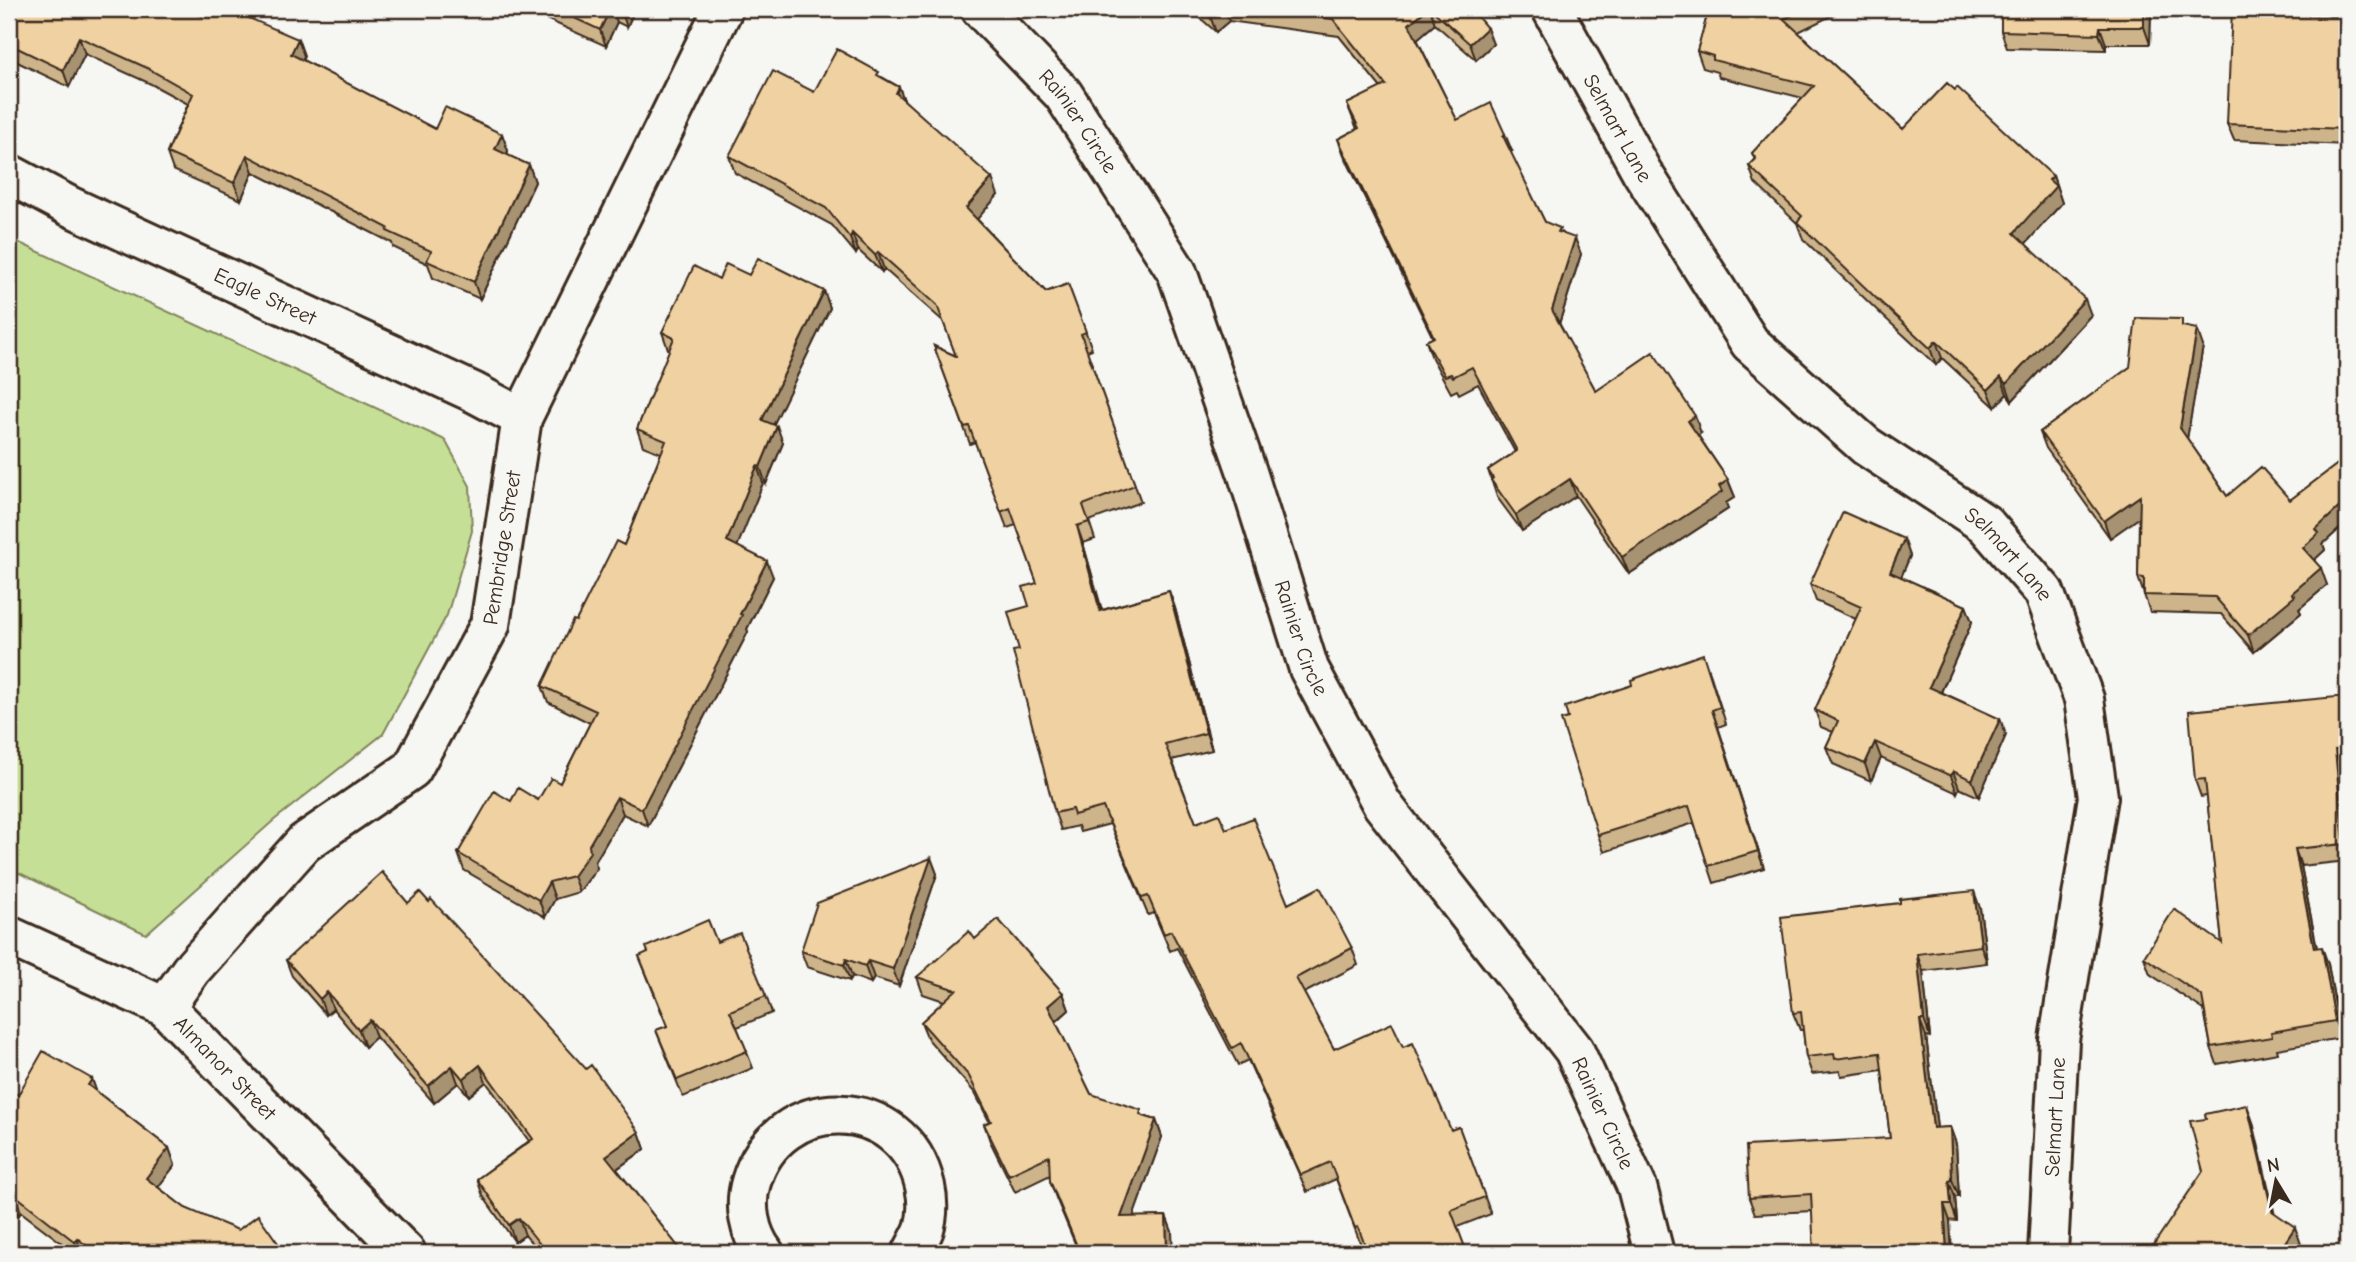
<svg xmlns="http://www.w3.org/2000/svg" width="2356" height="1262" viewBox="0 0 2356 1262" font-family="'Comic Neue',sans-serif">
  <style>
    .green { fill: #c6df96; stroke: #80845a; stroke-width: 2 }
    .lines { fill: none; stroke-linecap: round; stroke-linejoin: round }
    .street-casing { stroke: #3b2a1e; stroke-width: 44 }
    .street { stroke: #f6f6f2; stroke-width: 38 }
    .wall { fill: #ceb48b; stroke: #3b2a1e; stroke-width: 2 }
    .shaded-wall { fill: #a79271; stroke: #3b2a1e; stroke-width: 2 }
    .building { fill: #efd1a2; stroke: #3b2a1e; stroke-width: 2 }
    .labels { text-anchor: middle; stroke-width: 5; stroke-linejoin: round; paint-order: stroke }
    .street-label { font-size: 21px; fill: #3b2a1e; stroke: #f6f6f2 }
  </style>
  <rect width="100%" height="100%" fill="#f6f6f2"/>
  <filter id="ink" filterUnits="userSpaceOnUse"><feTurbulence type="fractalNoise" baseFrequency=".0143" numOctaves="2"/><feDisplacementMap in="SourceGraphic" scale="14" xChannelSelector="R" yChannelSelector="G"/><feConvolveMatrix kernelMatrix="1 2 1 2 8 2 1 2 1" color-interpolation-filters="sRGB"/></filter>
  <g filter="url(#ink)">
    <!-- green -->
    <path class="green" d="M9,238L445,440L470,486L472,531L447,615L383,734L273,821L146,934L9,868Z"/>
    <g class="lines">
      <!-- street casing -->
      <g class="street-casing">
        <g id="street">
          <path id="s1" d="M981,9L1063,94L1177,272L1247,472L1309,669L1382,804L1574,1050L1637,1187L1654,1253"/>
          <path id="s2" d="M1552,9L1642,172L1750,343L1866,446L1985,524L2044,592L2084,699L2098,797L2059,1040L2048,1253"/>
          <path id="s3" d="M9,174L69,206L473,392L522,418"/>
          <path id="s4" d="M9,936L165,1007L406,1253"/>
          <path id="s5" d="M165,1007L191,970L304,843L412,769L490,625L522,418L723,9"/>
          <path d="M764,1253C749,1233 744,1205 751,1182C778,1090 904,1093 925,1186C928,1200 928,1216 924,1229C921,1237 916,1245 912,1253"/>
        </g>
      </g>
      <!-- street -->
      <use href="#street" class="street"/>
    </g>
    <!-- wall -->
    <path class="wall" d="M9,9L202,16L298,39L304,56L302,60L435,129L502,134L508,151L507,155L529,165L535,182L480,299L433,278L428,264L393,247L392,243L253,172L241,200L173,170L167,153L188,104L151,84L85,54L69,87L9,58Z
      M524,9H635L627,27L617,22L606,46Z
      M1190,9H1471L1493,44L1476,60L1435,24L1417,39L1457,120L1512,151L1510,152L1545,222L1562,233L1581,254L1559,324L1596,391L1701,433L1698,435L1728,480L1735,497L1726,503L1728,509L1629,574L1576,496L1522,531L1497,497L1488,470L1515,452L1478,384L1459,394L1457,390L1451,393L1432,358L1426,341L1433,338L1344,155L1338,139L1357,129L1347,104L1381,88L1339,36L1229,21L1216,32Z
      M1709,9H1845L1798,32L1903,129L2053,176L2062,203L2025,244L2091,315L2012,401L2007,394L1995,407L1942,358L1936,365L1882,315L1803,239L1797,223L1755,183L1749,166L1755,160L1752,153L1803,98L1719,77L1717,72L1703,68L1697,51Z
      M2151,9L2150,44H2106V50L2007,48L2001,31Z
      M2316,9L2315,16L2347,17V145L2234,140L2227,124Z
      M882,77L899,87L904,100L998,195L977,219L1046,292L1068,284L1092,349L1087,351L1141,502L1089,521L1095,539L1083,543L1102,610L1169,591L1175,608L1212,750L1172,760L1196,823L1226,829L1288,904L1352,948L1358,965L1304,993L1334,1049L1403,1047L1451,1130L1459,1127L1491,1214L1457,1227L1467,1253H1368L1364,1244L1361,1245L1336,1179L1307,1192L1248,1060L1238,1065L1177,948L1170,951L1154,913L1148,915L1110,824L1080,832L1078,826L1061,830L1055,813L1019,650L1029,606L1037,583L1016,525L1007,528L975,442L970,444L934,346L956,356L943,321L884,269L882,272L858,250L856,254L832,225L735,173L729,156L814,92Z
      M749,275L824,291L830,308L773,425L783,443L766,484L763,483L737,546L773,577L747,629L748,632L648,826L623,814L595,862L597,868L579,892L555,899L545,917L464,870L458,853L511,801L538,800L560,783L590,723L548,702L542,686L576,621L624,545L661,453L643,446L637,429L670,350L668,349L662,332L719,279Z
      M2185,326L2203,346L2187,438L2227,496L2290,500L2347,457V522L2323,544L2325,550L2314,560L2327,585L2299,609L2301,613L2254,652L2221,614L2150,612L2138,577L2139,517L2110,538L2046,448L2040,432L2130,367Z
      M1904,539L1910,556L1901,577L1966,606L1972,622L1941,692L2000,719L2006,735L1979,797L1959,788L1957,793L1881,758L1871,781L1833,764L1826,747L1833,732L1821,727L1815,710L1856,619L1816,601L1810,584Z
      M1709,670L1726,724L1718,727L1764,868L1714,883L1694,823L1604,852L1598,835Z
      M2347,696V766L2341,767L2347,834V861L2301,866L2317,948L2328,964L2341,1038L2277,1049L2278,1053L2217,1064L2211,1047L2204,1010L2150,974L2144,957L2222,943L2207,796L2201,797L2195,780Z
      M931,858L937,874L899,986L874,978L871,983L852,976L850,981L807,967L801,951Z
      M408,903L639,1132L645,1149L617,1169L680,1249L682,1253H540L525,1235L515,1242L483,1196L477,1179L529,1141L486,1082L469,1096L458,1083L434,1103L376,1037L365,1047L333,1009L326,1015L292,976L286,960Z
      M1900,903L1980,908L1987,963L1923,971L1930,1037L1926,1036L1937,1128L1950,1127L1956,1144L1959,1197H1955L1957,1221L1812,1211L1755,1214L1749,1198L1890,1138L1882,1070L1841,1076L1840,1071L1812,1074L1806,1057L1803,1030H1800L1793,1013Z
      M975,939L1063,993L1069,1010L1056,1022L1091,1094L1144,1116L1156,1120L1162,1137L1133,1217L1166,1216L1172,1232L1076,1246L1056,1198L1050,1181V1175L1015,1192L990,1141L984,1124L989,1121L975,1093L928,1039L921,1022L944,1001L923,994L917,977Z
      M717,942L766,996L772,1013L737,1027L753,1068L683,1097L656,1030L667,1026L639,956Z
      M92,1079L96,1091L169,1148L175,1165L158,1187L185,1208L285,1253H75L21,1212L19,1215L9,1209V1090L18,1095Z"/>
    <!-- shaded-wall -->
    <path class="shaded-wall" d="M610,9H612L617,22L606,46L600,30Z
      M621,9H635L627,27L621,10Z
      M1218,9H1225L1229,21L1216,32L1210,16Z
      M1427,9H1430L1435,24L1415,41L1409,24Z
      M2144,9H2151L2150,44L2144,27Z
      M2309,9H2316L2315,33L2309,16Z
      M2100,27L2106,44V50L2099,34Z
      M1487,28L1493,44L1476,60L1470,44Z
      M79,37L85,54L69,87L63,70Z
      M298,39L304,56L297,71L291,54Z
      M899,87L905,103L896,93Z
      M2346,105L2347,108V135L2345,129Z
      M502,134L508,151L501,166L495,149Z
      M1505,134L1512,151L1509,153L1503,136Z
      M247,155L253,172L241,200L234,183Z
      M529,165L535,182L480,299L474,282Z
      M2053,176L2062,203L2020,250L2014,233L2049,180Z
      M992,178L998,195L973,224L966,208Z
      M852,233L858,250L856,254L850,238Z
      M1575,238L1581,254L1558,327L1552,310Z
      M878,252L884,269L882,272L875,255Z
      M824,291L830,308L768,436L762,420Z
      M2085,299L2091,315L2012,401L2006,384Z
      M2197,329L2203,346L2186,445L2180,428Z
      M1936,341L1942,358L1936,365L1930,348Z
      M2001,377L2007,394L1995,407L1988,390Z
      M1695,416L1701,433L1694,438L1688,421Z
      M777,426L783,443L766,484L760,467Z
      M757,466L763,483L733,557L727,541Z
      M1570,479L1576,496L1522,531L1516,515Z
      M1728,480L1735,497L1726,503L1728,509L1629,574L1622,557Z
      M2140,496L2146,513L2110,538L2104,521Z
      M2347,500V522L2323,544L2325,550L2309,565L2303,548L2316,529Z
      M1077,526L1083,543L1106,627L1100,611Z
      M1904,539L1910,556L1896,589L1890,572Z
      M767,561L773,577L747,629L748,632L648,826L642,809Z
      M2321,568L2327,585L2299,609L2301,613L2254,652L2248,635L2292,593Z
      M1169,591L1175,608L1212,750L1206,733Z
      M1966,606L1972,622L1936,703L1929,687Z
      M1712,710L1718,727L1764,868L1758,851Z
      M2000,719L2006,735L1979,797L1972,780Z
      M1875,742L1881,758L1871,781L1865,764Z
      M2335,750L2341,767L2347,834V854L2344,844Z
      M1953,771L1959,788L1957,793L1951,776Z
      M617,797L623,814L595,862L597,868L579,892L573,876L589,845Z
      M2295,849L2301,866L2320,965L2314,948Z
      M931,858L937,874L899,986L893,969Z
      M549,882L555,899L545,917L539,900Z
      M1974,891L1980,908L1987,963L1981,946Z
      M2322,947L2328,964L2341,1038L2335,1021Z
      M1917,954L1923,971L1930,1037L1924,1020Z
      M846,959L852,976L850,981L844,965Z
      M868,961L874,978L871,983L865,966Z
      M327,992L333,1009L326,1015L320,999Z
      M1063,993L1069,1010L1054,1023L1048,1006Z
      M370,1020L376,1037L365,1047L359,1030Z
      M1920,1020L1926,1036L1939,1145L1933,1128Z
      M480,1065L486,1082L469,1096L463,1079Z
      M452,1066L458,1083L434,1103L428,1086Z
      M92,1079L98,1096L88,1085Z
      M2247,1105L2253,1122L2278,1228L2272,1211Z
      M1156,1120L1162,1137L1127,1234L1121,1217Z
      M1950,1127L1956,1144L1959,1197L1952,1180Z
      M639,1132L645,1149L612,1172L606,1156Z
      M169,1148L175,1165L152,1195L146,1178Z
      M1949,1181L1955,1197L1957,1221L1951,1204Z
      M15,1195L21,1212L19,1215L13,1198Z
      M1944,1204L1950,1221L1952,1253H1947Z
      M1166,1216L1172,1232L1173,1253H1167Z
      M519,1218L525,1235L515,1242L509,1225Z
      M2295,1227L2301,1244L2295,1253H2278Z
      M77,1238L82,1253H79L75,1242Z
      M121,1246L124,1253H116Z"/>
    <!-- building -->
    <path class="building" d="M9,9H185L202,16L205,9H228L298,39L291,54L435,129L445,107L502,134L495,149L529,165L474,282L427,261L431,251L387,231L388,228L247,155L234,183L167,153L193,94L145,67L79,37L63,70L9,44Z
      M555,9H610L600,30Z
      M1202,9H1218L1210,16Z
      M1258,9H1427L1409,24L1457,120L1491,103L1505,134L1503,136L1545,222L1560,228L1558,232L1575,238L1552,310L1596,391L1653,352L1695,416L1688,421L1728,480L1719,486L1722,492L1622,557L1570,479L1516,515L1491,480L1493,478L1488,470L1517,451L1472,367L1453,377L1451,374L1445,376L1426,341L1434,337L1338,139L1359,128L1347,104L1386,85L1333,19Z
      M1431,9H1471L1487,28L1470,44Z
      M1709,9H1805L1784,19L1903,129L1947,83L1955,90L1957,87L2053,176L2049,180L2056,186L2014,233L2085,299L2006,384L2001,377L1988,390L1936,341L1930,348L1876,298L1797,222L1802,216L1749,166L1756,159L1752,153L1814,86L1713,60V56L1697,51Z
      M2001,9H2144V27H2100L2099,34L2001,31Z
      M2232,9H2309V16L2347,17V105H2346L2345,129L2227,124Z
      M837,49L879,72L877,75L899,87L896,93L992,178L966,208L1046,292L1068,284L1086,332L1081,334L1135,485L1083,505L1089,522L1077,526L1100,611L1169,591L1206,733L1165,744L1196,823L1219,814L1226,829L1253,818L1288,904L1320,887L1352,948L1296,978L1334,1049L1392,1023L1403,1047L1413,1043L1451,1130L1459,1127L1485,1197L1451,1210L1467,1253H1399L1398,1250L1391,1253H1368L1358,1227L1355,1228L1330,1162L1301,1175L1241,1043L1232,1048L1171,931L1164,934L1148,896L1142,898L1103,807L1074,815L1072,809L1055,813L1013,651L1019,650L1008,612L1029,606L1023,587L1037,583L1010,508L1001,512L969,426L964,427L934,346L956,356L937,305L878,252L875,255L852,233L850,238L826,208L729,156L773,71L814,92Z
      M758,258L824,291L762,420L777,426L760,467L757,466L727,541L767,561L740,614L742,615L642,809L617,797L589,845L590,852L573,876L549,882L539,900L458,853L494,791L511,801L518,788L538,800L551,778L560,783L596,711L542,686L573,620L576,621L616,541L624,545L666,441L637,429L674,338L662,332L694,266L719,279L726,264L749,275Z
      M2136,318L2182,319V326L2197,329L2180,428L2227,496L2261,467L2290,500L2347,457V500L2316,529L2319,533L2303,548L2321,568L2292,593L2295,596L2248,635L2215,597L2144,595V578L2138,577L2140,496L2104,521L2040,432L2130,367Z
      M1843,512L1904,539L1890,572L1966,606L1929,687L2000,719L1972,780L1953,771L1951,776L1875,742L1865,764L1826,747L1838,721L1815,710L1861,607L1810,584Z
      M1703,654L1720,707L1712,710L1758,851L1708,866L1689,806L1598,835L1561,720L1568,718L1565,707L1632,685L1631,680Z
      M2347,696V749L2335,750L2344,844L2295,849L2314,948L2322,947L2335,1021L2271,1032L2272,1037L2211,1047L2202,996L2144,957L2174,909L2222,943L2205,779L2195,780L2189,711Z
      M931,858L893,969L868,961L865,966L846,959L844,965L801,951L817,903Z
      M382,872L408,903L420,892L429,902L431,899L586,1069L591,1065L639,1132L606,1156L680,1249L675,1253H547L519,1218L509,1225L477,1179L533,1139L480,1065L463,1079L452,1066L428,1086L370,1020L359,1030L327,992L320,999L286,960Z
      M1974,891L1981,946L1917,954L1924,1020H1920L1933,1128L1950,1127L1952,1180L1949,1181L1951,1204H1944L1947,1253H1814L1811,1194L1749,1198L1746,1146L1890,1138L1880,1053L1835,1059L1834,1054L1806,1057L1801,1012L1793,1013L1781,917L1900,903V899Z
      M998,919L1063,993L1048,1006L1091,1094L1141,1110L1140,1115L1156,1120L1121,1217L1166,1216L1167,1253H1059L1058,1247L1077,1246L1050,1181L1049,1156L1009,1175L984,1124L991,1121L969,1076L921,1022L956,990L917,977L969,931L975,939Z
      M708,920L717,942L740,933L766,996L730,1011L747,1051L677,1080L656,1030L668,1026L639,956L648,952L646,947Z
      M43,1051L92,1079L88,1085L169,1148L146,1178L185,1208L238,1230L258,1215L285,1253H127L121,1246L116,1253H96L77,1238L75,1242L15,1195L13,1198L9,1196V1090L18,1095Z
      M2247,1105L2272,1211L2295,1227L2278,1253H2148L2203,1171L2190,1121L2206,1119L2205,1114Z"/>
  </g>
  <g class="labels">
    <!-- street labels -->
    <g class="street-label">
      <text dy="7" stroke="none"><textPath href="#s1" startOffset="149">Rainier Circle</textPath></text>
      <text dy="7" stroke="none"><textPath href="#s2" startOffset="136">Selmart Lane</textPath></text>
      <text dy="7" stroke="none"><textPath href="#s3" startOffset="284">Eagle Street</textPath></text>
      <text dy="7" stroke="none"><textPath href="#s5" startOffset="588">Pembridge Street</textPath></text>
      <text dy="7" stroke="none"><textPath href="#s2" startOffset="724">Selmart Lane</textPath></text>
      <text dy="7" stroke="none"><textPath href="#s1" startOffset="716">Rainier Circle</textPath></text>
      <text dy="7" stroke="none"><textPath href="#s4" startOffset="257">Almanor Street</textPath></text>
      <text dy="7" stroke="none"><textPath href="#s1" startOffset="1283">Rainier Circle</textPath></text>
      <text transform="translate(2055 1117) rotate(-87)" y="7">Selmart Lane</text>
    </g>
  </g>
  <!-- margin -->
  <rect width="2356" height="1262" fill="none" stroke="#f6f6f2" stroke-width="35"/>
  <rect x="18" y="18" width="2321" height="1227" fill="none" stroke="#3b2a1e" stroke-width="2.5" filter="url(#ink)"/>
  <!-- north arrow -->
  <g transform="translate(2276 1181) rotate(350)" stroke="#f6f6f2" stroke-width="5" paint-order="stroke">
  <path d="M0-5L12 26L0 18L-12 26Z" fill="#3b2a1e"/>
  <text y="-10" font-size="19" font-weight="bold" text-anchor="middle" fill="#3b2a1e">N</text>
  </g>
</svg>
